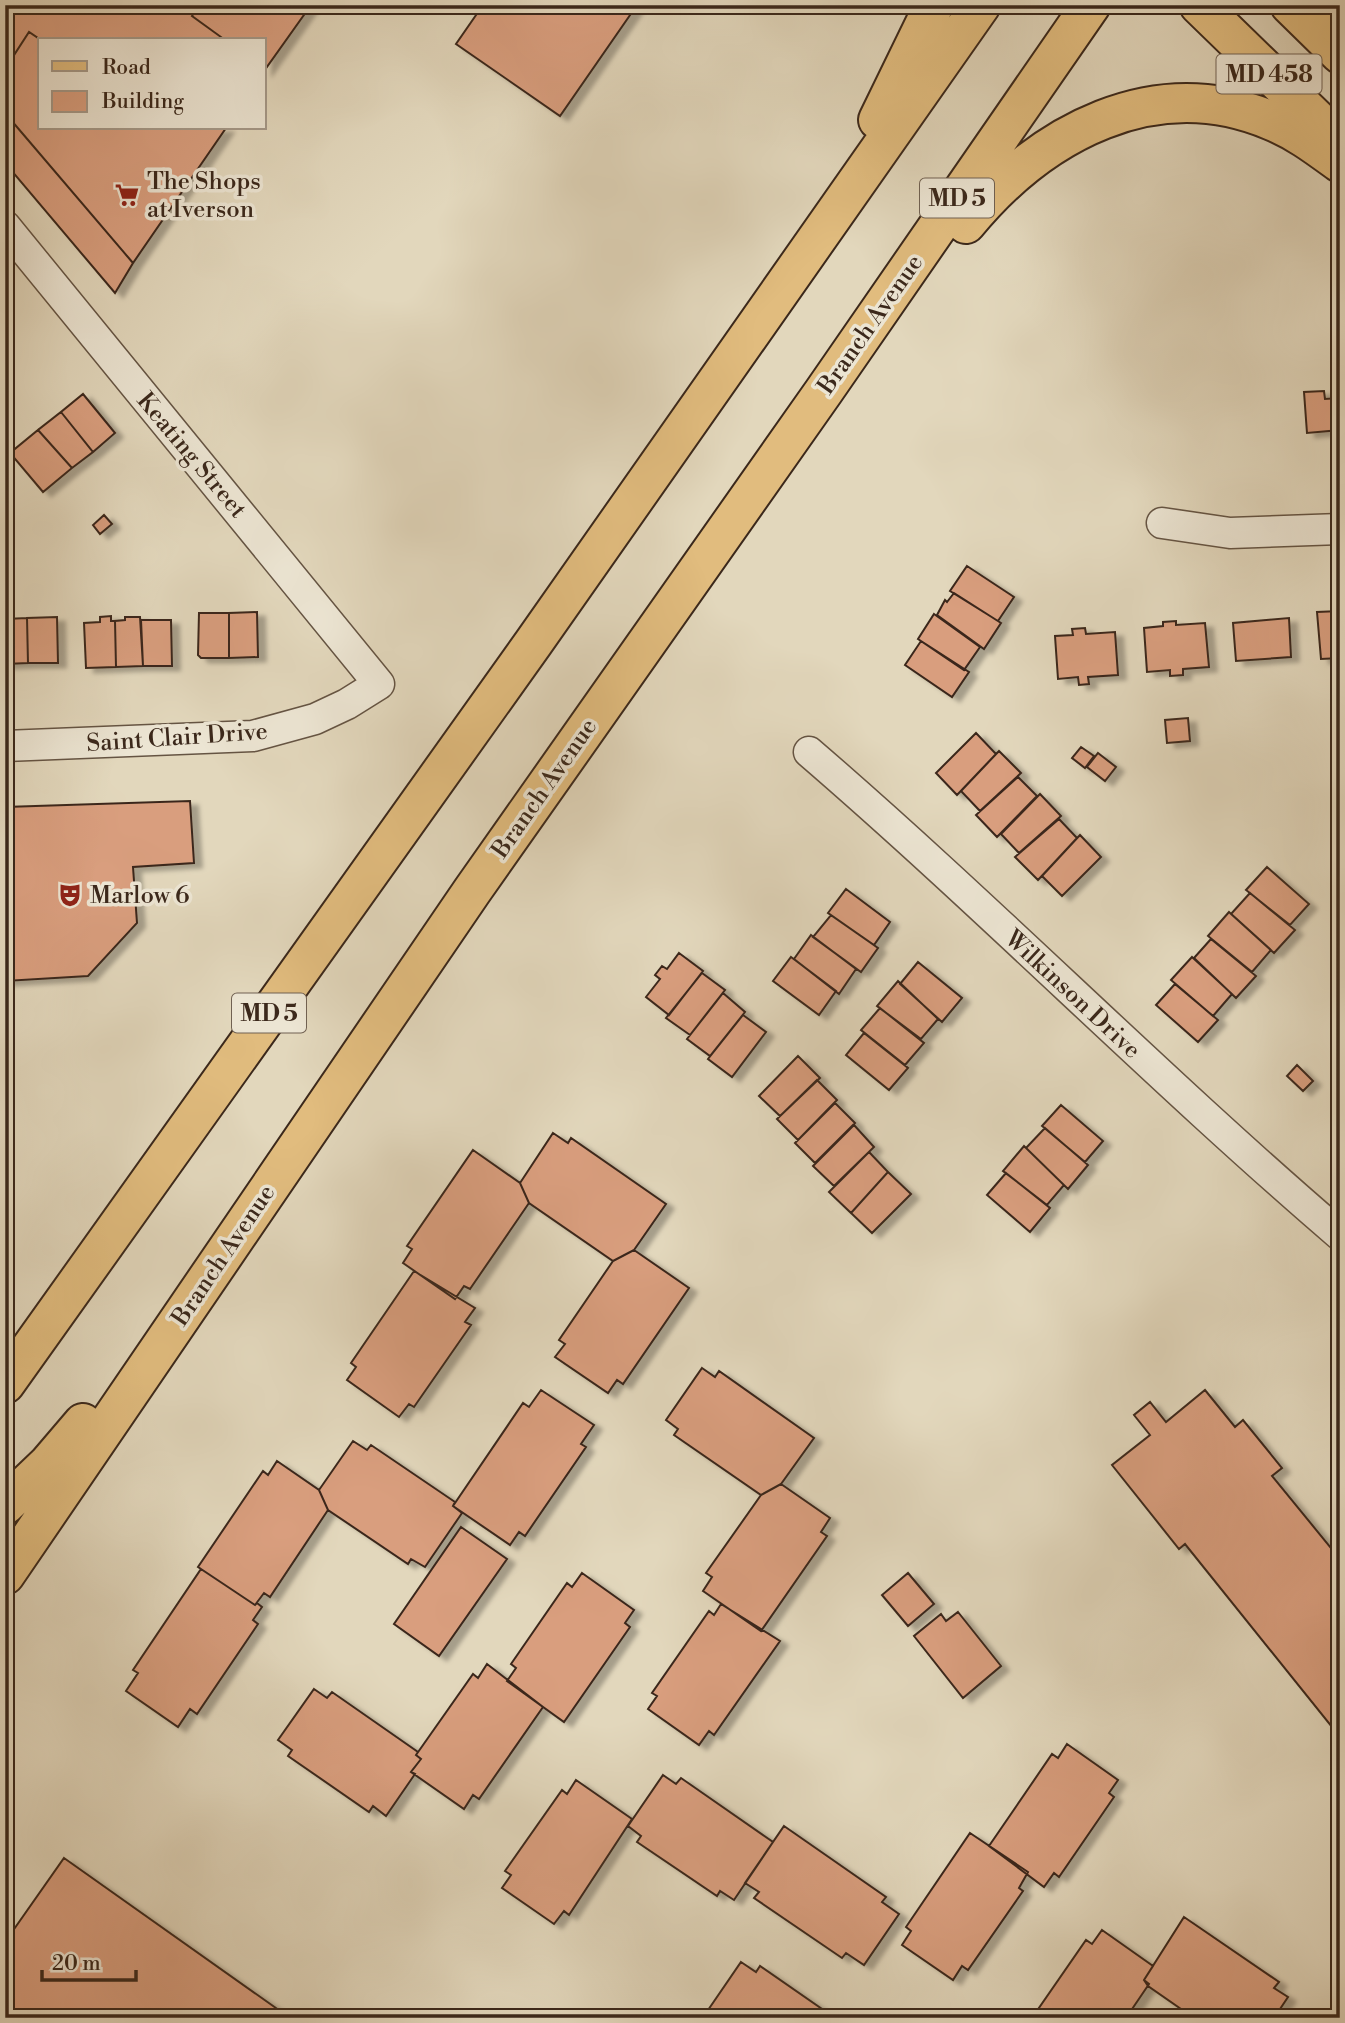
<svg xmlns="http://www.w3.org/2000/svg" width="1345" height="2023" viewBox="0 0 1345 2023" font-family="'Libre Bodoni',serif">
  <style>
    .building { fill: #d99e7e; stroke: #3b281b; stroke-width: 2; filter: url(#shadow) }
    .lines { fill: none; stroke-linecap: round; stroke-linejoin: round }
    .street-casing { stroke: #655443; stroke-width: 33 }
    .primary-casing { stroke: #3b281b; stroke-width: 42 }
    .highway-casing { stroke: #3b281b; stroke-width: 42 }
    .street { stroke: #ece5d3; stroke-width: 30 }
    .primary { stroke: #e1bc7e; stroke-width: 38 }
    .highway { stroke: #e1bc7e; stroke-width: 38 }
    .labels { text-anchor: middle; stroke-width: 7; stroke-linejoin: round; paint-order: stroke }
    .shield { fill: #ece5d3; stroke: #706152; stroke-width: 2 }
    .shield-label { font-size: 23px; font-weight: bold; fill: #3b281b }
    .poi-label { font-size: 24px; fill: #3b281b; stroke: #ece5d3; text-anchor: start }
    .street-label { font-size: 24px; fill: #3b281b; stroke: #ece5d3 }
  </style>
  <defs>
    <filter id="shadow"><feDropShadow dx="8" dy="4.5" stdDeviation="2" flood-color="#0004"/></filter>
  </defs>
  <rect width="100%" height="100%" fill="#e2d7bc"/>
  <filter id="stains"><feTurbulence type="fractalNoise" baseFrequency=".00286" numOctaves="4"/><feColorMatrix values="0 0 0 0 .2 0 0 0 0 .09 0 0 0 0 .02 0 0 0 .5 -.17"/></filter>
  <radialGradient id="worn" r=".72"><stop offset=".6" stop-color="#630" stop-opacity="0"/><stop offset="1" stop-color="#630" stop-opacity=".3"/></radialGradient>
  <!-- building -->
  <path class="building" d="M5,5H200L192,16L221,37L218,40H41L29,32L5,69Z
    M200,5H311L264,71V40H218L221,37L192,16Z
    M483,5H637L560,116L456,44Z
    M29,32L41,40L40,128H226L133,263L5,113V69Z
    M5,113L133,263L115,293L5,163Z
    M1324,391L1325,399L1340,398V430L1307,433L1304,392Z
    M83,394L115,433L93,452L61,412Z
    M61,412L93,452L72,468L38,430Z
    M38,430L72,468L43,492L10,453Z
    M104,515L112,524L100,534L93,525Z
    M967,566L1014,597L998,621L950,591Z
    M954,593L1001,623L984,649L937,615L945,600L947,602Z
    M1340,611V658L1321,659L1317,612Z
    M257,612L258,657L229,658V613Z
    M199,613H229V658H201L198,655Z
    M934,614L980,647L964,670L918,639Z
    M111,616V621H115L116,667L86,668L84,623L100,622V617Z
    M57,617L58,663H28L27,618Z
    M125,617H140L143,666L116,667L115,621L125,620Z
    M27,618L28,663L5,664V619Z
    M1289,618L1291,657L1236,661L1233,623Z
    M141,620H171L172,666H143Z
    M1176,621V625L1205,623L1209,667L1183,669V675L1170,676V670L1147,672L1144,628L1163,626V622Z
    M1085,628L1086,634L1115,632L1118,675L1088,677L1089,684L1079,685L1078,677L1058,679L1055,636L1073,635L1072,629Z
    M921,641L969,672L952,697L905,665Z
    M1188,718L1190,741L1167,743L1165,720Z
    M976,733L996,754L957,795L936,773Z
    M1081,747L1094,756L1085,768L1072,758Z
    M999,751L1021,773L980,811L961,791Z
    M1098,753L1116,767L1105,781L1087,767Z
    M1018,777L1037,796L997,837L976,815Z
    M1040,794L1061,816L1019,853L1001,834Z
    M190,801L194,863L133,867L137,923L88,976L5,981V807Z
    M1059,819L1077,838L1038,880L1015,857Z
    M1080,835L1101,857L1062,896L1042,876Z
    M1267,867L1309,904L1290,925L1246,890Z
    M846,889L890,922L874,945L828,913Z
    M1250,893L1295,930L1274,953L1231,914Z
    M1229,912L1271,950L1252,972L1208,936Z
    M831,915L878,948L861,972L813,937Z
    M811,935L856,969L839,994L794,959Z
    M1211,939L1256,976L1236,998L1194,958Z
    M679,953L703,971L669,1015L646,997L660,979L655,975L662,966L667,969Z
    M791,957L836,991L819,1015L773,981Z
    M1192,957L1232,994L1213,1016L1171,980Z
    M918,962L962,998L942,1022L900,984Z
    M702,973L725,990L690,1035L666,1018Z
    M898,981L938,1019L921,1039L877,1006Z
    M1175,984L1218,1020L1198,1042L1156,1005Z
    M723,993L745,1012L710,1056L687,1039Z
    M880,1008L924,1043L905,1065L861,1030Z
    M743,1015L766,1032L732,1077L708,1059Z
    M864,1033L908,1068L889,1090L846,1055Z
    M798,1056L820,1078L780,1116L759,1096Z
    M1297,1065L1313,1081L1303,1091L1287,1076Z
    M817,1080L837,1100L798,1140L777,1119Z
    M835,1103L855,1123L815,1163L795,1143Z
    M1061,1105L1103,1141L1085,1162L1042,1126Z
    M854,1125L874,1147L834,1186L813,1166Z
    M1045,1128L1088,1165L1068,1189L1026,1148Z
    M553,1133L568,1143L571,1138L666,1204L634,1250L613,1261L529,1203L520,1183Z
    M1024,1146L1064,1185L1047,1205L1003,1171Z
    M473,1150L520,1183L529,1203L470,1289L464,1286L455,1299L403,1263L412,1249L407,1246Z
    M869,1152L888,1172L851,1213L829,1192Z
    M888,1172L911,1194L872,1233L851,1213Z
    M1006,1173L1050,1208L1030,1232L987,1195Z
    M634,1250L689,1288L623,1384L617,1380L608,1393L555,1357L565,1344L559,1340L613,1261Z
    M414,1271L475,1308L465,1322L471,1325L414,1407L409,1404L399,1417L347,1380L356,1367L351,1363Z
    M702,1368L715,1377L719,1371L814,1438L781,1484L761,1495L674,1435L678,1429L666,1420Z
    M541,1390L594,1425L581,1444L586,1447L525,1536L519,1532L510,1545L453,1506L523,1403L529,1407Z
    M1205,1390L1235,1427L1243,1420L1282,1468L1272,1476L1340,1559V1730L1336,1732L1185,1544L1179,1549L1112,1465L1150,1435L1134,1415L1150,1402L1166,1422Z
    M353,1441L367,1450L371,1445L455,1502L453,1506L462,1513L425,1567L411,1559L408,1564L328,1510L319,1490Z
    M277,1461L319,1490L328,1510L270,1597L264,1593L255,1605L198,1567L263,1471L268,1475Z
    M781,1484L830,1518L821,1532L827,1536L761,1631L703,1591L712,1577L706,1573L761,1495Z
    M461,1527L507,1559L439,1656L394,1624Z
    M201,1569L255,1605L257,1603L262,1607L253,1620L258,1624L197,1714L190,1709L178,1727L126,1691L138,1673L133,1670Z
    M582,1573L634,1610L625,1623L630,1627L564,1722L507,1681L516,1668L511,1664L567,1583L572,1587Z
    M908,1573L934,1604L908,1626L882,1595Z
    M721,1604L780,1641L714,1735L709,1731L699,1745L648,1709L657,1696L652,1693L709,1611L714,1615Z
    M958,1612L1001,1666L963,1698L914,1636L941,1614L946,1621Z
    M487,1664L543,1707L479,1799L473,1795L464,1809L411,1772L421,1759L416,1755L473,1674L478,1678Z
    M314,1689L327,1698L332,1692L418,1752L416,1755L421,1759L411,1772L415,1774L386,1816L373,1806L369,1812L288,1756L292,1750L278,1740Z
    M1067,1744L1118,1780L1109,1793L1114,1797L1059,1877L1054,1873L1044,1887L989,1846L1052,1754L1058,1758Z
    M663,1775L676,1784L681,1778L773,1842L734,1900L720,1891L717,1896L637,1842L641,1836L628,1826Z
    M576,1780L632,1819L569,1915L564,1911L554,1924L502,1888L511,1875L505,1871L562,1790L567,1794Z
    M784,1826L886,1897L882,1902L899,1914L864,1965L846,1953L842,1958L754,1898L759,1892L745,1883Z
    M970,1833L1028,1872L1019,1888L1023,1891L968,1970L962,1966L953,1980L902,1945L911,1931L906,1927Z
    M64,1858L290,2018H5V1942Z
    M1184,1917L1279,1982L1274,1988L1288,1997L1274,2018H1194L1148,1986L1144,1980Z
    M1102,1930L1153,1966L1144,1980L1149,1984L1126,2018H1032L1086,1940L1092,1944Z
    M741,1962L756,1972L760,1966L835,2018H712L706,2013Z"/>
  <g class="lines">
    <!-- street casing -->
    <g class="street-casing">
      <path id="street" d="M5,226L379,684L347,704L315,719L253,736L5,746
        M1162,523L1230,533L1340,529
        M809,752C990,908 1158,1079 1340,1235"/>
    </g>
    <!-- primary casing -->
    <g class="primary-casing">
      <path id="primary" d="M1199,5L1340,142
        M1290,5L1340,54"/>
    </g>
    <!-- highway casing -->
    <g class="highway-casing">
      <path id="highway" d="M1325,5L1340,27
        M878,120L934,5
        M966,224C1041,133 1154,71 1272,121C1297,131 1318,147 1340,163
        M5,1384L534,642L981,5
        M5,1505L48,1464L83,1423
        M5,1575L472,891L824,391L1091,5"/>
    </g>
    <!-- street -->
    <use href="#street" class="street"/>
    <!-- primary -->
    <use href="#primary" class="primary"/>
    <!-- highway -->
    <use href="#highway" class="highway"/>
  </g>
  <!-- icons -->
  <defs>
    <g id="supermarket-bare" transform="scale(1.89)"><path d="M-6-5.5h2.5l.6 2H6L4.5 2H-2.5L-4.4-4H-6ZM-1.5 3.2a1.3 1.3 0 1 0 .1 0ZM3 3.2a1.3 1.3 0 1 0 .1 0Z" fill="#8f2418" stroke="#ece5d3" stroke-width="2.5" paint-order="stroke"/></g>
    <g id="theatre-bare" transform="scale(1.89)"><path d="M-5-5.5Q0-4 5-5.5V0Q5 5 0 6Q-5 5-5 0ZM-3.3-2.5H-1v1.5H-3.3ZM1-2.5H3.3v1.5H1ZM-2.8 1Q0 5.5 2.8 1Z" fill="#8f2418" stroke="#ece5d3" stroke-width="2.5" paint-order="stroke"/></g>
  </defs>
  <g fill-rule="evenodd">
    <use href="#supermarket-bare" x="127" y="195"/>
    <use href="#theatre-bare" x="70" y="895"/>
  </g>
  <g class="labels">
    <!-- shield labels -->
    <g class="shield">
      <rect x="1216.5" y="54.5" width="105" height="39" rx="5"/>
      <rect x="920" y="178.5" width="74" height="39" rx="5"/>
      <rect x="232" y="993.5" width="74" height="39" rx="5"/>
    </g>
    <g class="shield-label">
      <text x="1269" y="82">MD 458</text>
      <text x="957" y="206">MD 5</text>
      <text x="269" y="1021">MD 5</text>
    </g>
    <!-- poi labels -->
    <g class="poi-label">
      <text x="147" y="189">The Shops<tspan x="147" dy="28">at Iverson</tspan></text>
      <text x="90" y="903">Marlow 6</text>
    </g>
    <!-- street labels -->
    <g class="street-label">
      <text transform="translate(870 324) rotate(-55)" y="8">Branch Avenue</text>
      <text transform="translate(192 455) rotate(50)" y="8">Keating Street</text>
      <text transform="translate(177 737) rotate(-4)" y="8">Saint Clair Drive</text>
      <text transform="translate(544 788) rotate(-55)" y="8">Branch Avenue</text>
      <text transform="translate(1073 994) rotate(43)" y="8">Wilkinson Drive</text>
      <text transform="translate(223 1255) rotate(-56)" y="8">Branch Avenue</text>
    </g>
  </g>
  <!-- margin -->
  <rect width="1345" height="2023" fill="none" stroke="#e2d7bc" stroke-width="28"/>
  <rect x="7" y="7" width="1331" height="2009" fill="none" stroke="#3b281b" stroke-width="3.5"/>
  <rect x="14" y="14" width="1317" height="1995" fill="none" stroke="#3b281b" stroke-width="2"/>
  <!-- legend -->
  <rect x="38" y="38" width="228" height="91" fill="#ece5d3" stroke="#a59989" stroke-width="2"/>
  <rect x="52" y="61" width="35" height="10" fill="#e1bc7e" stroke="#a59989" stroke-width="2"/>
  <text x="102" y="74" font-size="21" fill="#3b281b">Road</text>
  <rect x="52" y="91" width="35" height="21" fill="#d99e7e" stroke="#a59989" stroke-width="2"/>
  <text x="102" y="108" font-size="21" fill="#3b281b">Building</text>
  <!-- scale -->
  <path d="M42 1970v10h94v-10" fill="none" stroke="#3b281b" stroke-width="3.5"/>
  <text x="52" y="1970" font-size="21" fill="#3b281b" stroke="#ece5d3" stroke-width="5" paint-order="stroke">20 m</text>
  <rect width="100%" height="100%" filter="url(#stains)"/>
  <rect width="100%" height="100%" fill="url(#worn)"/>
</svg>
